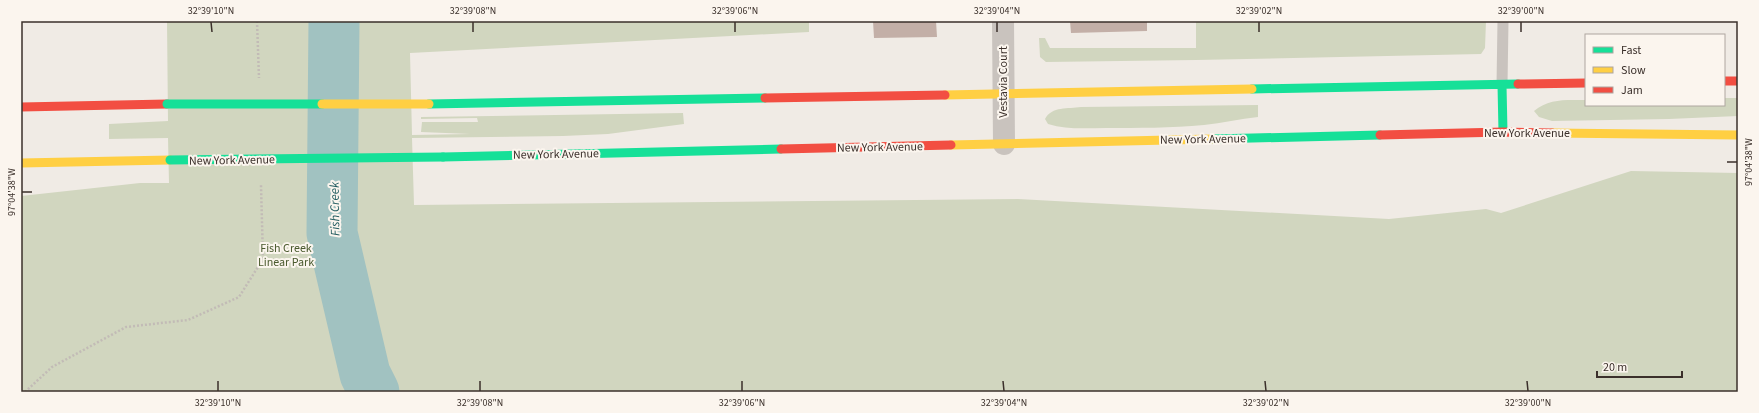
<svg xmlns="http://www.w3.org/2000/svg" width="1759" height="413" viewBox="0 0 1759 413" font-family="'Source Sans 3',sans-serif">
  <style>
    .green { fill: #d1d6bf }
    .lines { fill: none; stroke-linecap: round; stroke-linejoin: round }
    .river { stroke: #a1c2c1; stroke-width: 51 }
    .building { fill: #c3afa7 }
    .path { stroke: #c2bbb6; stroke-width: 2.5; stroke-dasharray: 2 2; stroke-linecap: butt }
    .lane { stroke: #c9c3be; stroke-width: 11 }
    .street { stroke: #c9c3be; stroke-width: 22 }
    .fast { stroke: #16e098; stroke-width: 9 }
    .slow { stroke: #ffcf43; stroke-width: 9 }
    .jam { stroke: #f24e42; stroke-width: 9 }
    .fast-bridge { stroke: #16e098; stroke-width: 9 }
    .slow-bridge { stroke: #ffcf43; stroke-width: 9 }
    .ticks { fill: none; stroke: #3b302b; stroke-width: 1.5 }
    .labels { text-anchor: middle; stroke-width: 4; stroke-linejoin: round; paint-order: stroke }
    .street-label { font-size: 12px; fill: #3b302b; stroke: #fbf5ee }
    .park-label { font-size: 12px; fill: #4a5a2e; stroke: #fbf5ee }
    .water-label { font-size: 13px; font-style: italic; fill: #1f5a5e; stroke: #fbf5ee }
    .neatline { fill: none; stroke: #3b302b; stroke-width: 1.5 }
    .ticks-label { font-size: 10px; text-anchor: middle; fill: #3b302b }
  </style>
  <rect width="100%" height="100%" fill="#f0ebe5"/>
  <!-- green -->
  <path class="green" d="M167,21H809V32L410,53L412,135L470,134L421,132L422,122H478L477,118L421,119V117L683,113L684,124L608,134L563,136L412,138L414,205L1018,199L1389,219L1486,209L1501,213L1631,171L1738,173V392H21V196L140,183H169L168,138L109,139V124L168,121Z
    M1196,21H1486L1485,48L1481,54L1196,60L1046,62L1040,57L1039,38H1045L1050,48H1196Z
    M1724,98H1738V116L1669,119L1552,121L1539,117L1534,111C1549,98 1567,100 1586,100V105H1724Z
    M1258,105V117C1240,119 1222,123 1204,125C1171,128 1138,128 1106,128C1087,128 1067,130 1048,124L1045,119C1052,106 1068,109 1081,107Z"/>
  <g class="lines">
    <!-- river -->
    <path class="river" d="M334,21L332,233L365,374L374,392"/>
  </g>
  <!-- building -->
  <path class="building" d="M873,21H936L937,37L874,38Z
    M1070,21H1147V31L1071,33Z"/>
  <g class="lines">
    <!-- path -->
    <path class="path" d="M257,21L259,78
      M25,392L52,367L126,327L188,320L239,297L263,259L261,185"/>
    <!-- lane -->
    <path class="lane" d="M1502,85L1503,21"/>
    <!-- street -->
    <path class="street" d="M1003,21L1004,144"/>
    <!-- fast -->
    <path class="fast" d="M1502,85L1503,132
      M1252,89L1518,84
      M429,104L765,98
      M1213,139L1380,135
      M443,157L781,149"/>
    <!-- slow -->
    <path class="slow" d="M945,95L1252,89
      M1552,133L1738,135
      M951,145L1213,139
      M21,163L170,160"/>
    <!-- jam -->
    <path class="jam" d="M1724,81H1738
      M1518,84L1586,83
      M765,98L945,95
      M21,107L167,104
      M1380,135L1503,132L1552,133
      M781,149L951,145"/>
    <!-- fast-bridge -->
    <path class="fast-bridge" d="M167,104H322
      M170,160L443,157"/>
    <!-- slow-bridge -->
    <path class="slow-bridge" d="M322,104H429"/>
  </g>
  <!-- ticks -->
  <path class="ticks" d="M211,22L212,32M473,22V32M735,22V32M997,22V32M1259,22V32M1521,22V32M1727,162H1737M22,192H32M218,381V391M480,381V391M742,381V391M1003,381L1004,391M1265,381L1266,391M1527,381L1528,391"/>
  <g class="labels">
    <!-- street labels -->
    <g class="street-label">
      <text transform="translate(1003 82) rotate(-90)" y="4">Vestavia Court</text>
      <text x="1527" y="137">New York Avenue</text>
      <text transform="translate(1203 139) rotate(-1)" y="4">New York Avenue</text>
      <text transform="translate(880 147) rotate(-1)" y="4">New York Avenue</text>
      <text transform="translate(556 154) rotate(-1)" y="4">New York Avenue</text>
      <text transform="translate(232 160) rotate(-1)" y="4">New York Avenue</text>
    </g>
    <!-- park labels -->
    <g class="park-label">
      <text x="286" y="252">Fish Creek<tspan x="286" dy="14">Linear Park</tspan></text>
    </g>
    <!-- water labels -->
    <g class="water-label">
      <text transform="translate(334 209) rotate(-91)" y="5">Fish Creek</text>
    </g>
  </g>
  <!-- border -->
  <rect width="1759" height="413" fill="none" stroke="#fbf5ee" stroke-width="44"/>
  <!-- legend -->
  <rect x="1585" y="34" width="140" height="72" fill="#fbf5ee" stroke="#aea6a0"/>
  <rect x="1593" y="47" width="20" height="6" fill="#16e098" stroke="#aea6a0"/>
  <text x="1621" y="54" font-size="12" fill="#3b302b">Fast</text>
  <rect x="1593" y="67" width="20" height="6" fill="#ffcf43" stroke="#aea6a0"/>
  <text x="1621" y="74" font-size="12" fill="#3b302b">Slow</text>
  <rect x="1593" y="87" width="20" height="6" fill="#f24e42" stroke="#aea6a0"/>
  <text x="1621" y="94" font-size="12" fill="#3b302b">Jam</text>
  <!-- scale -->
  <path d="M1597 371v6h85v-6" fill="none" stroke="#3b302b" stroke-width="2"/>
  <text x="1603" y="371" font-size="12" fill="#3b302b" stroke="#fbf5ee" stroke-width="3" paint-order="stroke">20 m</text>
  <rect x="22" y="22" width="1715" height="369" class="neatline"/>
  <g class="ticks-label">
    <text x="211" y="14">32°39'10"N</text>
    <text x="473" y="14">32°39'08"N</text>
    <text x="735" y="14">32°39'06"N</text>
    <text x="997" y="14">32°39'04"N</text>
    <text x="1259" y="14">32°39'02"N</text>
    <text x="1521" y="14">32°39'00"N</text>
    <text transform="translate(1748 162) rotate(-90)" y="4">97°04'38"W</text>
    <text transform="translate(11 192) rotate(-90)" y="4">97°04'38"W</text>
    <text x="218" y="406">32°39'10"N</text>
    <text x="480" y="406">32°39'08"N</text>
    <text x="742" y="406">32°39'06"N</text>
    <text x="1004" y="406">32°39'04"N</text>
    <text x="1266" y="406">32°39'02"N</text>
    <text x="1528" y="406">32°39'00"N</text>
  </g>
</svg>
